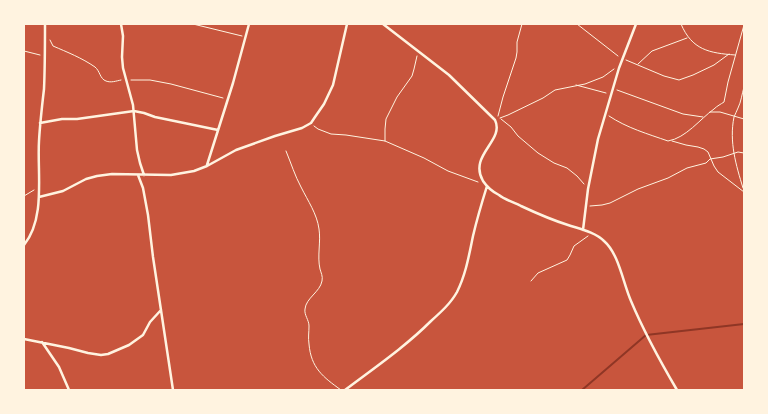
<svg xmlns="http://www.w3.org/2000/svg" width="768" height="414" viewBox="0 0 768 414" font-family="'Exo 2',sans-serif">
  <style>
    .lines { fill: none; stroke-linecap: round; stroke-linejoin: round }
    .stream { stroke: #8f3625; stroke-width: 2 }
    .path { stroke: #fff3e0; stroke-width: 1 }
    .minor { stroke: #fff3e0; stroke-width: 2.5 }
  </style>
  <rect width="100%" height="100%" fill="#c8553d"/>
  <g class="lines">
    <!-- stream -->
    <path class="stream" d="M582,390L646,335L744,324"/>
    <!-- path -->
    <path class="path" d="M193,24L242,36
      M577,24L618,56
      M681,24C692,50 709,53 735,55
      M50,40L53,46C67,52 82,58 95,67C100,71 100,79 106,81C111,83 116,81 121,80
      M24,51L40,55
      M626,60L664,76L679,80L693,75L714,65L729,54
      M638,64L652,51L687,38
      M131,80H150L171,84L223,98
      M576,85L606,93
      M617,90L683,114L703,117
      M710,112H720L744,119
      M498,116L503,97L516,58L517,52V42L522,24
      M609,116C627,128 648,134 668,141C686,138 700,119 714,109C717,106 721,104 724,102L728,82L744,25
      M500,118L508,115L543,98L555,90L585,84L603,77L614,69
      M501,119L511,127L518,136L538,153L554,163L567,168L577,176L584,184
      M314,126L318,129L331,134L346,135L385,141L424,158L448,171L478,182
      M385,141V129L386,119L397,97L412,76L414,69L417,56
      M672,141L686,145L698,147L704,149L708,152L714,166L718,172L744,192
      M286,151C291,163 295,176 301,187C308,201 317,214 319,229C321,242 317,256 320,269C321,273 323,276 322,281C320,292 306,298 305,309C304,315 309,320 309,326C309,332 308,338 309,344C311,368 323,377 341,390
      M743,188C736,165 729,142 734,117C735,114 737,111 738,108C741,102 742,94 744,87
      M24,196L34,190
      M590,206L602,205L610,203L638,189L668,178L687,168L706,163L710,159L723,157L738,152L744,153
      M531,281L538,273L567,260L570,255L574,246L588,236"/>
    <!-- minor -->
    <path class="minor" d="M121,24L123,36L122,57L123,68L133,105L137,150L140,163L144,175
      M383,24L449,75L495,120C505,141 468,155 483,181C487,187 493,192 499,195C505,200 514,202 521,206C536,213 552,220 568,225C580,229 595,232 604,241C619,254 623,283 631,301C644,332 660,361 677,390
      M40,123L62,119H77L134,111L144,113L155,117L218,130
      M207,165L233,83L249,24
      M138,175L143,188L148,215L153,257L173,390
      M39,197L63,191L86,179L97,176L112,174L171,175L194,171L207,166L236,150L275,136L302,128L311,123L315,117L324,104L333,85L347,24
      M583,230L588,189L598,139L619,68L636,24
      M24,245C46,218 37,173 39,141C40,123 42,106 44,89C45,67 45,46 45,24
      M24,339L69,348L88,353L101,355L108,354L129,345L143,335L150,322L161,310
      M42,342L59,367L69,390
      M345,390C374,368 405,347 431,321C441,312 451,303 457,292C466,274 469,255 473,236C477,219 482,202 487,186"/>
  </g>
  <!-- border -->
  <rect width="768" height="414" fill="none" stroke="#fff3e0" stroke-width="50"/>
</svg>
